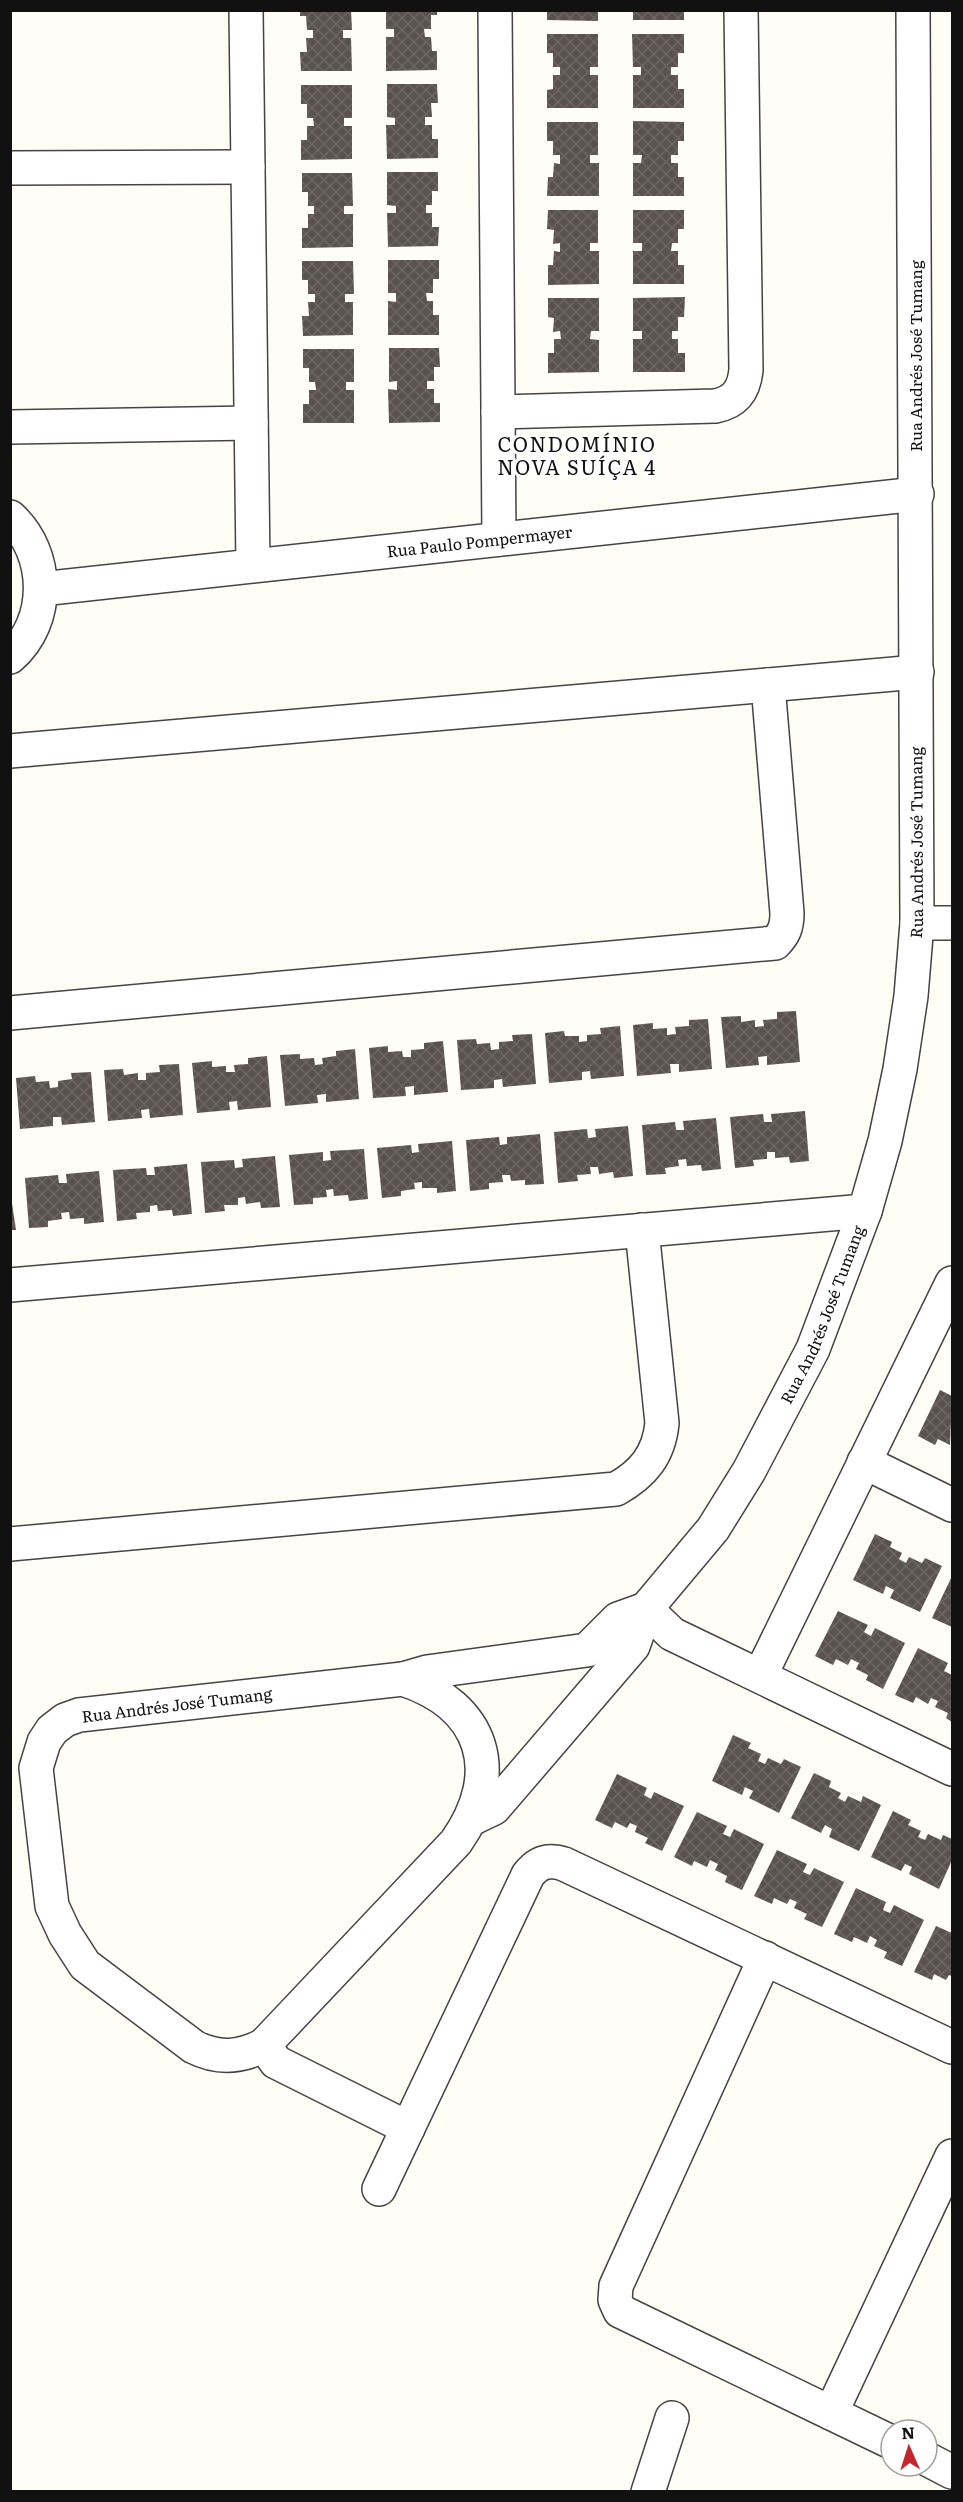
<svg xmlns="http://www.w3.org/2000/svg" width="963" height="2502" viewBox="0 0 963 2502" font-family="Literata,serif">
  <style>
    .building { fill: url(#building-cross-hatch) }
    .lines { fill: none; stroke-linecap: round; stroke-linejoin: round }
    .minor-casing { stroke: #444; stroke-width: 36 }
    .minor { stroke: #fff; stroke-width: 33 }
    .labels { text-anchor: middle; stroke-width: 6; stroke-linejoin: round; paint-order: stroke }
    .street-label { font-size: 16px; fill: #111; stroke: #fff }
    .quarter-label { font-size: 20px; letter-spacing: 1.5px; fill: #111; stroke: #fff }
  </style>
  <defs>
    <pattern id="building-cross-hatch" width="8" height="8" patternUnits="userSpaceOnUse" patternTransform="scale(1.5)"><rect width="8" height="8" fill="#5a524d"/><path d="M0 0l8 8M0 8l8-8" fill="none" stroke="#6d6662"/></pattern>
  </defs>
  <rect width="100%" height="100%" fill="#fffdf5"/>
  <!-- building -->
  <path class="building" d="M300,10H351L352,30H343V38H351L352,71H301L300,52H307L306,38H313V30H307L306,16H300Z
    M386,10H437V15H431V29H424L425,37H431L432,51H437V70L386,71V37H394V29H386Z
    M547,10H598V21L547,20Z
    M633,10H684V20H633Z
    M547,34H598V67H590V75H598V108H547V90L553,89V75H560V67H553V53H547Z
    M632,34H684V53H678V67H671V75H678V89H684V108H633V75H641V67H633Z
    M387,84H437L438,103H431L432,117H425V125H432V139H438V158L387,159L386,125H395V118L387,117Z
    M301,85H352V118H344V126H352V159L301,160V140H307V126H314L313,118H307V104H301Z
    M633,121L684,122V141H678V155H671V163H678V177H684V196H633V163H641L642,155H633Z
    M547,122H598V155H590V163H599V196H547L548,177H553L554,163L560,164V155H553V141H547Z
    M387,172H438V191H432V205H426V213H432V227H439L438,246L388,247L387,213H396V206L387,205Z
    M302,173H352L353,206H344V214H353V247L302,248V228H308V214H314V206H308V192H302Z
    M548,210H598V243H590V251H599V284L548,285V265H553L554,251L560,252V243L553,244L554,230L547,229Z
    M633,210H684V229H678V243H672L671,251H678V265H684V284H633V251H642V243H633Z
    M388,260H439V279H433V293H426L427,301H433V315H439V335H388V301L396,302V293H388Z
    M302,261H353L354,294H345V302H353V335L303,336L302,316H309L308,302H315V294H308V280H302Z
    M685,297L684,317H678V331H672V339H678V353H685V372H633V339H642V331H633V298Z
    M548,298H599V331H591L590,339L599,340V372L548,373V353H554V339H561L560,331L553,332L554,318L548,317Z
    M389,348H439L440,367H434V381H427V389H434V403H440V422L389,423L388,389L397,390V381L389,382Z
    M303,349H354V382H346V390H354V423H303V404H309V390H316L315,382H309V368H303Z
    M796,1011L800,1062L767,1065V1056L758,1057L759,1065L726,1068L721,1017L741,1016V1022L755,1020V1027L764,1026L763,1020L777,1019V1012Z
    M708,1019L712,1069L679,1072V1064H670L671,1073L637,1076L633,1025L653,1023V1029L667,1028V1035L676,1034L675,1027L689,1026V1020Z
    M620,1026L624,1076L591,1079L590,1071L582,1072V1080L549,1083L545,1033L564,1031L565,1036H579V1042L587,1041V1035L601,1034L600,1028Z
    M532,1034L536,1084L503,1087L502,1079L494,1080V1088L461,1090L457,1040L476,1039L477,1044L490,1043L491,1050L499,1049V1042L513,1041L512,1035Z
    M443,1041L448,1092L414,1095V1086L405,1087L406,1096L373,1098L369,1048L388,1046V1052L402,1051L403,1057H411V1050L424,1049V1043Z
    M355,1049L359,1099L326,1102V1094L317,1095L318,1103L285,1106L280,1055L300,1054V1059L314,1058L315,1065L323,1064L322,1058L336,1056V1051Z
    M267,1056L271,1107L238,1110L237,1101L229,1102L230,1110L197,1113L192,1063L212,1061V1067L226,1066V1072H235L234,1065L248,1064V1058Z
    M179,1064L183,1115L150,1118L149,1109L141,1110L142,1118L108,1121L104,1070L123,1069L124,1075L138,1073V1080H146V1073L160,1072L159,1065Z
    M91,1072L95,1122L62,1125L61,1117H53V1126L20,1129L16,1078L35,1076L36,1082L49,1081L50,1088L58,1087V1081L72,1079L71,1073Z
    M805,1111L809,1161L790,1163L789,1157L775,1158V1152H767V1159L753,1160L754,1166L735,1168L730,1117L763,1114L764,1122H772L771,1114Z
    M716,1118L721,1169L702,1171L701,1165L687,1166L686,1159L678,1160L679,1166L665,1168L666,1174L646,1175L642,1125L675,1122L676,1130H684L683,1121Z
    M628,1126L633,1176L614,1178L613,1172L599,1174L598,1167H590L591,1174L577,1175L578,1181L558,1183L554,1132L587,1129L588,1138L596,1137L595,1129Z
    M540,1134L544,1184L525,1185V1180L511,1181L510,1175H502L503,1182L489,1183V1189L470,1191L466,1140L499,1137L500,1145L507,1144V1137Z
    M452,1141L456,1191L437,1193V1188H422V1182L414,1183L415,1189L401,1191V1196L382,1198L377,1148L411,1145L412,1153L419,1152L418,1144Z
    M364,1149L368,1199L349,1201L348,1195L334,1196L333,1189L326,1190L327,1197L313,1198V1204L294,1205L289,1155L323,1152V1161L331,1160L330,1151Z
    M275,1156L280,1207L261,1208L260,1202L246,1204L245,1197L238,1198V1205H224L225,1211L205,1213L201,1162L234,1160L235,1168L243,1167L242,1159Z
    M187,1164L192,1214L173,1216L172,1210L158,1211L157,1205L150,1206V1212L136,1213L137,1219L117,1221L113,1170L146,1168L147,1175H155L154,1167Z
    M99,1171L104,1222L84,1224V1218L70,1219L69,1212L61,1213L62,1219L48,1221V1227L29,1228L25,1178L58,1175L59,1183H67L66,1174Z
    M10,1190L16,1230H10Z
    M940,1390L952,1396L950,1445L938,1439L935,1445L918,1436Z
    M875,1534L892,1542L890,1547L902,1553L899,1559L906,1563L909,1557L922,1563L925,1558L942,1566L920,1612L890,1598L894,1590L886,1586L883,1594L853,1580Z
    M952,1576V1627L932,1618Z
    M838,1611L868,1625L864,1632L871,1636L875,1628L905,1643L883,1689L866,1680L868,1675L856,1669L859,1663L851,1659L848,1665L836,1659L833,1665L815,1656Z
    M918,1648L948,1663L944,1671L952,1675V1722L946,1718L948,1713L935,1707L938,1701L931,1698L928,1704L916,1697L913,1703L895,1695Z
    M733,1735L751,1743L748,1748L761,1754L758,1761L765,1764L768,1758L781,1764L784,1759L801,1767L779,1813L749,1798L753,1791L745,1787L742,1795L712,1781Z
    M814,1773L831,1781L829,1787L841,1793L838,1798L845,1802L848,1796L861,1802L863,1796L881,1805L859,1851L829,1837L832,1829L825,1825L821,1833L791,1818Z
    M617,1774L647,1788L644,1795L651,1799L654,1792L684,1806L662,1851L645,1843L648,1838L635,1832L637,1826L630,1823L627,1828L615,1822L612,1828L595,1820Z
    M893,1811L911,1820L908,1825L921,1831L918,1837L925,1840L928,1834L941,1840L943,1835L952,1839V1860L939,1889L909,1874L912,1867L905,1864L901,1871L871,1857Z
    M697,1812L727,1826L723,1834L730,1837L734,1829L764,1844L742,1890L725,1882L727,1876L715,1870L718,1864L710,1860L707,1867L694,1861L692,1866L674,1857Z
    M777,1850L807,1864L803,1872L810,1875L814,1868L844,1882L822,1927L804,1919L807,1914L794,1908L797,1902L790,1899L787,1904L774,1898L772,1904L754,1896Z
    M856,1888L886,1902L883,1910L890,1913L894,1905L924,1920L902,1966L884,1958L887,1952L874,1946L877,1940L870,1936L867,1943L854,1937L852,1942L834,1934Z
    M936,1926L952,1933V1976L949,1975L946,1980L934,1974L932,1980L914,1972Z"/>
  <g class="lines">
    <!-- minor casing -->
    <g class="minor-casing">
      <g id="minor">
        <path d="M246,10L253,565"/>
        <path d="M495,10L499,539"/>
        <path d="M10,168L248,167"/>
        <path d="M498,412L715,406C736,402 744,390 746,370L741,10"/>
        <path d="M10,427L251,423"/>
        <path d="M10,517C50,553 51,622 10,657"/>
        <path id="s1" d="M41,589L917,494"/>
        <path d="M10,751L917,672"/>
        <path d="M917,923H952"/>
        <path d="M10,1013L775,943C784,934 787,927 787,913L768,685"/>
        <path d="M10,1285L865,1211"/>
        <path d="M864,1462L952,1505"/>
        <path d="M10,1544L616,1489C643,1474 659,1455 662,1423L642,1230"/>
        <path d="M646,1609L672,1634L952,1769"/>
        <path d="M760,1676L952,1283"/>
        <path d="M403,1679C484,1706 505,1772 456,1842L264,2045C240,2058 218,2059 194,2047L85,1965L65,1934L52,1906L36,1768L44,1742L52,1730L65,1720L79,1715Z"/>
        <path d="M403,1679L427,1672L587,1650L618,1619L646,1609"/>
        <path id="s2" d="M471,1819L494,1808L633,1646L646,1609L713,1529L749,1471L813,1349L865,1211L885,1141L900,1069L911,996L917,923L913,10"/>
        <path d="M765,1958L616,2286L615,2300L620,2311L891,2442"/>
        <path d="M264,2045L276,2062L408,2128"/>
        <path d="M379,2189L528,1875C538,1862 549,1859 564,1864L952,2047"/>
        <path d="M831,2413L952,2156"/>
        <path d="M927,2459L952,2472"/>
        <path d="M648,2492L672,2418"/>
      </g>
    </g>
    <!-- minor -->
    <use href="#minor" class="minor"/>
  </g>
  <g class="labels">
    <!-- street labels -->
    <g class="street-label">
      <text transform="translate(916 356) rotate(-90)" y="6">Rua Andrés José Tumang</text>
      <text dy="6" stroke="none"><textPath href="#s1" startOffset="441">Rua Paulo Pompermayer</textPath></text>
      <text dy="6" stroke="none"><textPath href="#s2" startOffset="1110">Rua Andrés José Tumang</textPath></text>
      <text dy="6" stroke="none"><textPath href="#s2" startOffset="624">Rua Andrés José Tumang</textPath></text>
      <text transform="translate(177 1705) rotate(-7)" y="6">Rua Andrés José Tumang</text>
    </g>
    <!-- quarter labels -->
    <g class="quarter-label">
      <text x="577" y="452">CONDOMÍNIO<tspan x="577" dy="23">NOVA SUÍÇA 4</tspan></text>
    </g>
  </g>
  <!-- border -->
  <rect width="963" height="2502" fill="none" stroke="#111111" stroke-width="24"/>
  <!-- north arrow -->
  <g transform="translate(909 2448) rotate(357)"><circle r="28" fill="#ffffff" stroke="#a0a0a0" stroke-width="1.5"/>
  <path d="M0-4.5L10 22L0 15L-10 22Z" fill="#c4262e"/>
  <text y="-9" font-size="16" font-weight="bold" text-anchor="middle" fill="#111111">N</text>
  </g>
</svg>
